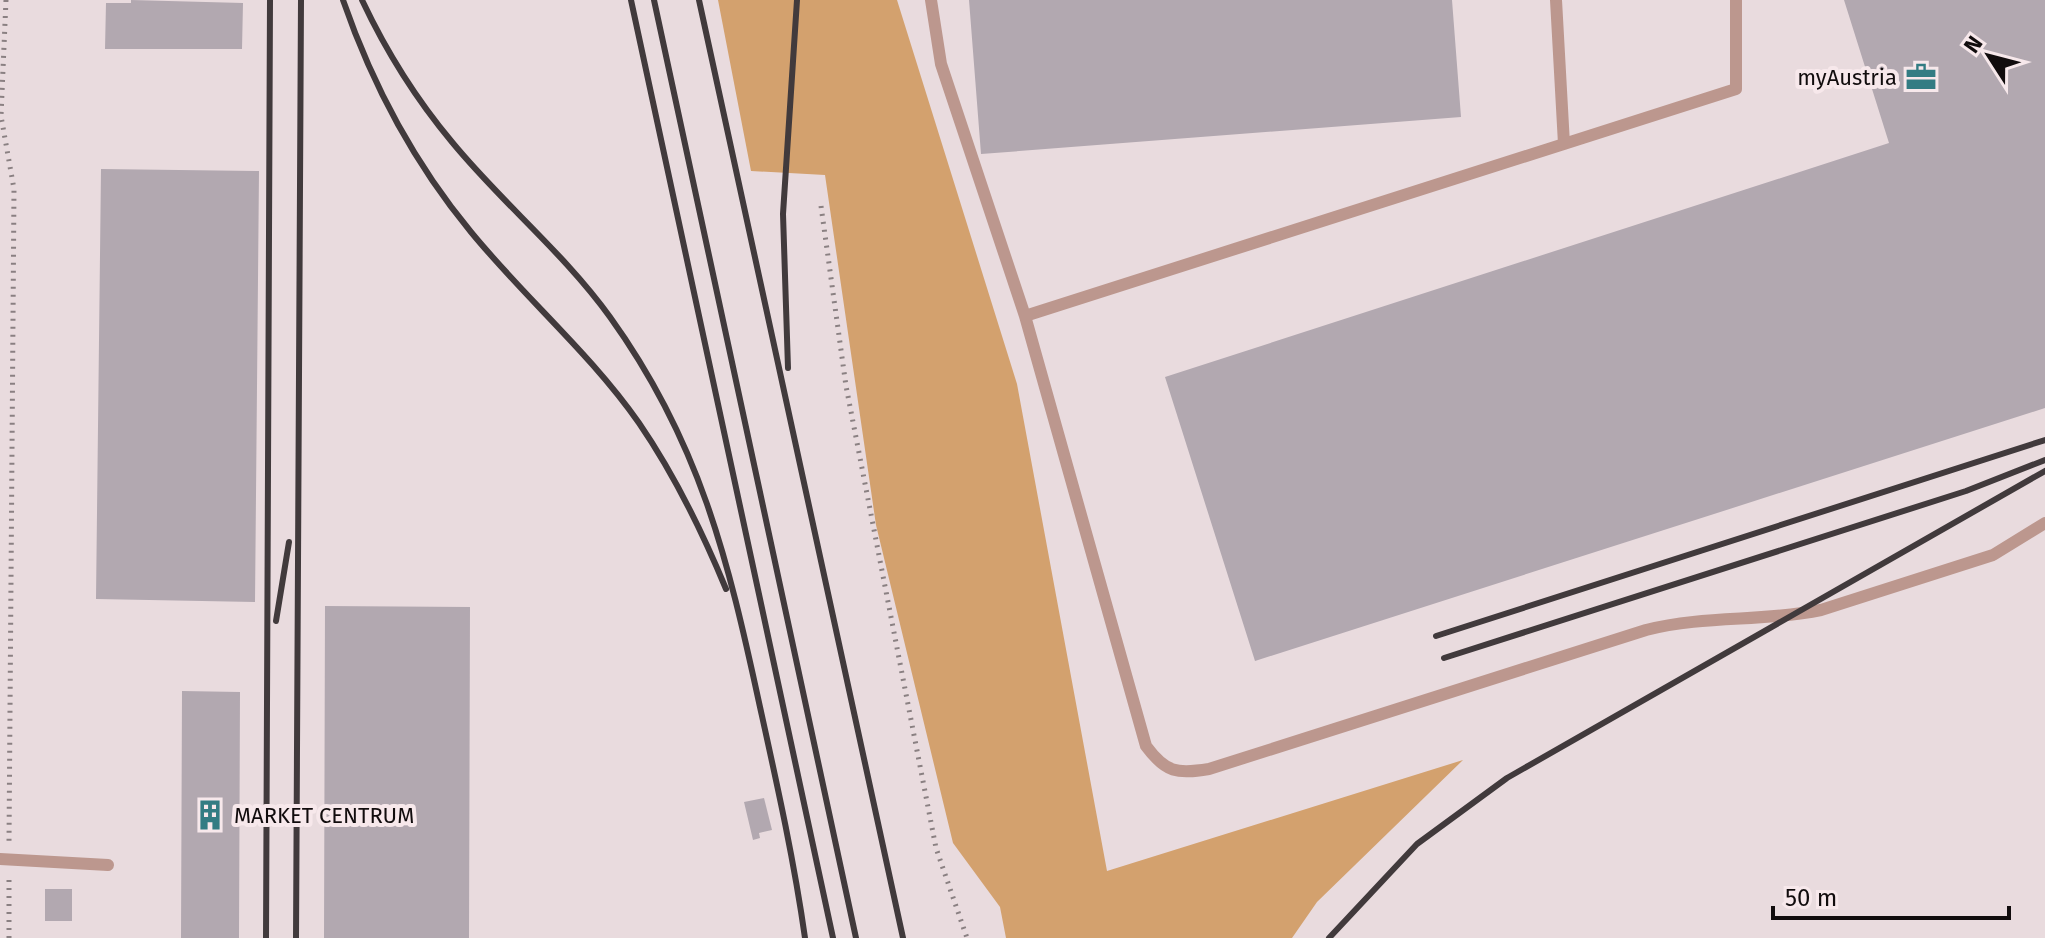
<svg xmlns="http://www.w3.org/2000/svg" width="2045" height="938" viewBox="0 0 2045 938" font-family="'Fira Sans',sans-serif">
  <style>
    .green { fill: #d3a16e }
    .building { fill: #b2a8b0 }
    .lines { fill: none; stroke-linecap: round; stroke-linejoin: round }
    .path { stroke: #8a8082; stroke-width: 5; stroke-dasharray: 2 6; stroke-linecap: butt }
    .service { stroke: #bc978e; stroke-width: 12 }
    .rail { stroke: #413a3c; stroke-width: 6 }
    .labels { text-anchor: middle; stroke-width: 8; stroke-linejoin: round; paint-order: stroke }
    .poi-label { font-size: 22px; fill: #110c0d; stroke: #f7e8eb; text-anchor: end }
  </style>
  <rect width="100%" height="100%" fill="#e9dbde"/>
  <!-- green -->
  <path class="green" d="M718,0H897L1017,384L1107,871L1463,760L1317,902L1292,938H1006L1000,907L953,843L876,525L825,175L751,171Z"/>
  <!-- building -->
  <path class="building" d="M131,0L243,3L242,49H105L106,3H131Z
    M969,0H1452L1461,117L981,154Z
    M1844,0H2045V408L1255,661L1165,377L1889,143Z
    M101,169L259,171L255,602L96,599Z
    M325,606L470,607L469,938H324Z
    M182,691L240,692L239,938H181Z
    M764,798L772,830L759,833L760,838L753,840L744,802Z
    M45,889H72V921H45Z"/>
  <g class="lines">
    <!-- path -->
    <path class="path" d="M6,0L1,116L14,189L9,841
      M821,206L846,386L936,848L967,938
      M9,938V879"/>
    <!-- service -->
    <path class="service" d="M931,0L941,64L1025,316
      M1556,0L1564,144
      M1736,0V89L1025,316L1146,746C1166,773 1177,774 1209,769L1646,630C1705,615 1763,622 1821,610L1993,555L2045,523
      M0,859L108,865"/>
    <!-- rail -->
    <path class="rail" d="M343,0C372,84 414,163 471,232C525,298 590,353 639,423C674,474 702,531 726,589
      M362,0C386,51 416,99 452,142C502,203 564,253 610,317C700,442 728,559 760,707C777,784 794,860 805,938
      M631,0L833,938
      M654,0L856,938
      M699,0L903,938
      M788,368L783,214L797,0
      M276,621L289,542
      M1436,636L2045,440
      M1444,658L1966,491L2045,460
      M266,938L270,0
      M296,938L301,0
      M1329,938L1417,844L1507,778L2045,471"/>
  </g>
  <!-- icons -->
  <defs>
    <g id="office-bare" transform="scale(2.4)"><path d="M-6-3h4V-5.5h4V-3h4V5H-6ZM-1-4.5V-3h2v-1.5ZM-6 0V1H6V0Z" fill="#337c83" stroke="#f7e8eb" stroke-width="2.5" paint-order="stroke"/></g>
    <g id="building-bare" transform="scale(2.4)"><path d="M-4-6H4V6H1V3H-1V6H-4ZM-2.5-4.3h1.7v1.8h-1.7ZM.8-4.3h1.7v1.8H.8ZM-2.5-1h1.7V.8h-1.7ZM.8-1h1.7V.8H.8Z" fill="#337c83" stroke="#f7e8eb" stroke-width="2.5" paint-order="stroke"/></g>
  </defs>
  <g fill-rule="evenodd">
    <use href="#office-bare" x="1921" y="77"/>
    <use href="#building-bare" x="210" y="815"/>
  </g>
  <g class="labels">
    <!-- poi labels -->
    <g class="poi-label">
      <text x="1897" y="85">myAustria</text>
      <text x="234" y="823" text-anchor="start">MARKET CENTRUM</text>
    </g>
  </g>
  <!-- north arrow -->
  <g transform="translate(1989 56) rotate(306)" stroke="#f7e8eb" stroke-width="6" paint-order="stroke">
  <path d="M0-6L14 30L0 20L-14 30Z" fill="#110c0d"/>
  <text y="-12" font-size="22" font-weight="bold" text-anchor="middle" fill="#110c0d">N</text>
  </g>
  <!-- scale -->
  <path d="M1773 906v12h236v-12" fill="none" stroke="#110c0d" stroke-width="4"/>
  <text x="1785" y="906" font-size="24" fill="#110c0d" stroke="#f7e8eb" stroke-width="6" paint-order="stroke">50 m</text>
</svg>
